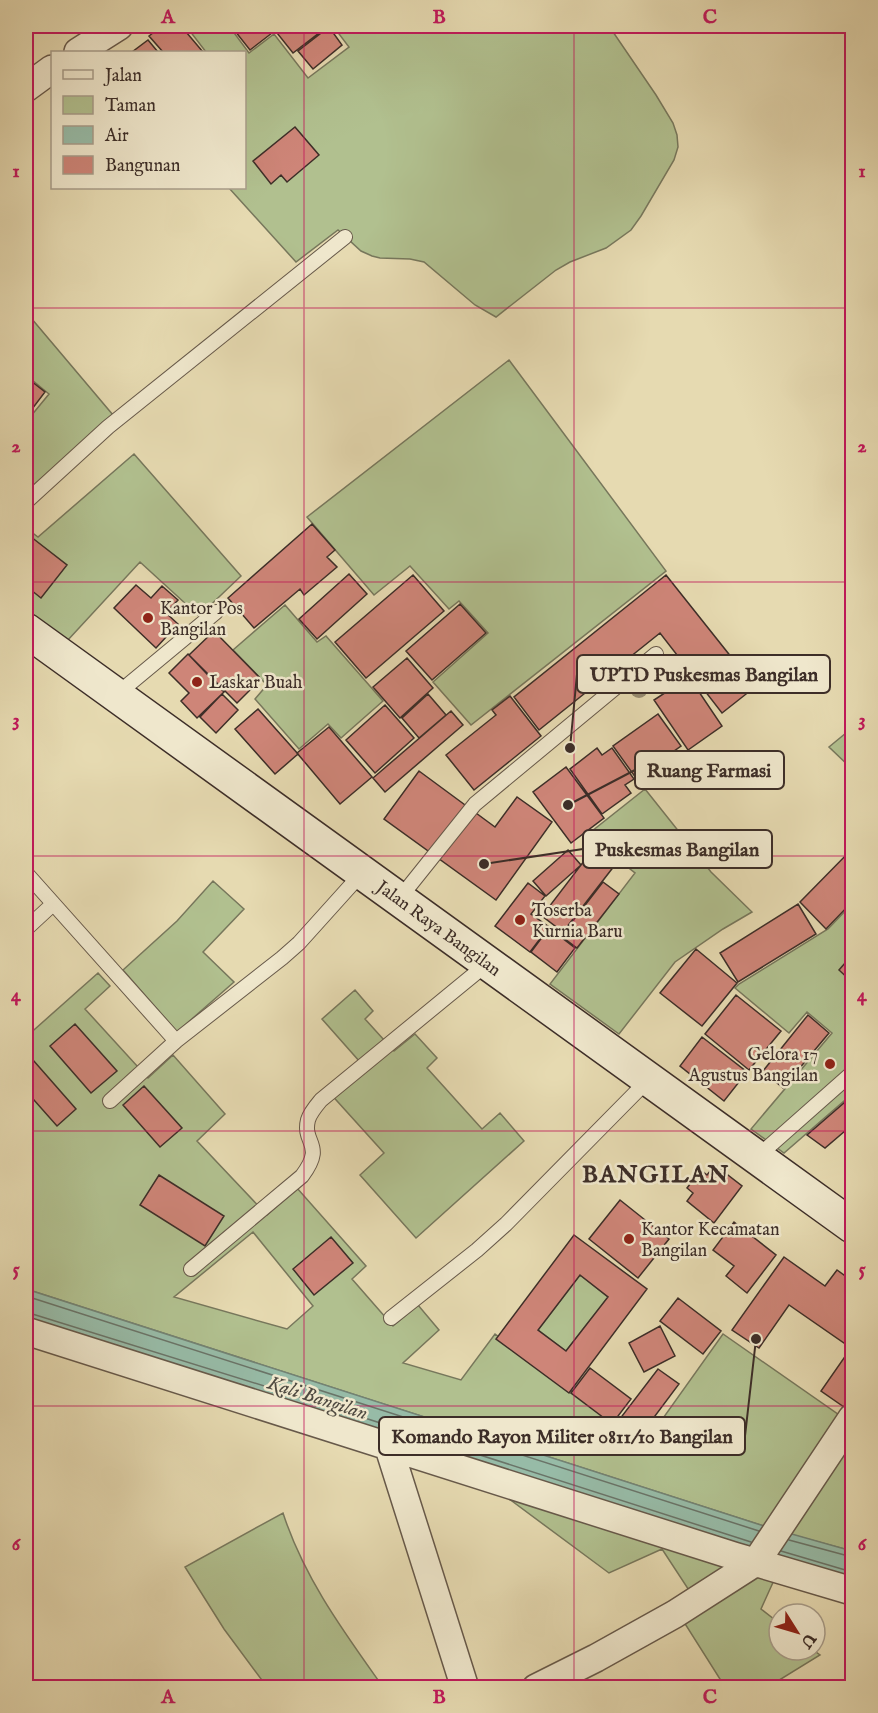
<svg xmlns="http://www.w3.org/2000/svg" width="878" height="1713" viewBox="0 0 878 1713" font-family="'IM FELL English',serif">
  <style>
    .green { fill: #b1c08f; stroke: #77775c; stroke-width: 1.5; fill-rule: evenodd }
    .water { fill: #97bba7; stroke: #738374; stroke-width: 1.5 }
    .lines { fill: none; stroke-linecap: round; stroke-linejoin: round }
    .shore { stroke: #6a7468; stroke-width: 1.5 }
    .building { fill: #ce8578; stroke: #3d2e28; stroke-width: 1.5; fill-rule: evenodd }
    .service-casing { stroke: #67594a; stroke-width: 16 }
    .minor-casing { stroke: #67594a; stroke-width: 30 }
    .secondary-casing { stroke: #3d2e28; stroke-width: 36 }
    .service { stroke: #efe7cc; stroke-width: 14 }
    .minor { stroke: #efe7cc; stroke-width: 27 }
    .secondary { stroke: #efe7cc; stroke-width: 33 }
    .tree { fill: #968b71 }
    .grid { fill: none; stroke: #c2185b; stroke-width: 1.5; stroke-opacity: 0.55 }
    .poi-dot { fill: #8f2418; stroke: #efe7cc; stroke-width: 2 }
    .labels { text-anchor: middle; stroke-width: 5; stroke-linejoin: round; paint-order: stroke }
    .poi-label { font-size: 18px; fill: #3d2e28; stroke: #efe7cc; text-anchor: start }
    .street-label { font-size: 18px; fill: #3d2e28; stroke: #efe7cc }
    .water-label { font-size: 20px; font-style: italic; fill: #4f4a41; stroke: #efe7cc }
    .district-label { font-size: 24px; font-weight: bold; letter-spacing: 1.5px; fill: #3d2e28; stroke: #efe7cc }
    .leader { fill: none; stroke: #3d2e28; stroke-width: 2 }
    .callout-dot { fill: #3d2e28; stroke: #efe7cc; stroke-width: 2 }
    .callout { fill: #efe7cc; stroke: #3d2e28; stroke-width: 2 }
    .callout-label { font-size: 20px; text-anchor: middle; font-weight: bold; fill: #3d2e28 }
    .neatline { fill: none; stroke: #c2185b; stroke-width: 2 }
    .grid-label { font-size: 20px; text-anchor: middle; font-weight: bold; fill: #c2185b }
  </style>
  <rect width="100%" height="100%" fill="#e6dab1"/>
  <filter id="stains"><feTurbulence type="fractalNoise" baseFrequency=".00333" numOctaves="4"/><feColorMatrix values="0 0 0 0 .2 0 0 0 0 .09 0 0 0 0 .02 0 0 0 .5 -.17"/></filter>
  <radialGradient id="worn" r=".72"><stop offset=".6" stop-color="#630" stop-opacity="0"/><stop offset="1" stop-color="#630" stop-opacity=".3"/></radialGradient>
  <!-- green -->
  <path class="green" d="M186,26H229L249,53L274,34L308,78L349,47L333,26H609L656,95L673,123L677,135L678,147L674,160L641,216L631,230L606,248L570,262L556,270L496,317L475,305L424,262L410,259L380,258L372,256L361,251L338,230L296,262L229,188H244V52H206Z
    M26,312L113,415L26,492V422L49,394L26,375Z
    M509,360L666,571L471,725L433,682L488,633L459,601L449,609L410,566L374,595L307,517Z
    M134,454L241,576L199,616L140,562L67,641L26,611V528L38,537Z
    M285,605L317,642L326,636L383,701L341,738L328,724L299,749L255,699L267,685L233,650Z
    M852,728V769L829,747Z
    M645,789L711,872L752,912L723,929L675,962L619,1034L550,984L635,873L587,835Z
    M213,881L244,909L203,952L234,982L177,1032L123,970L177,921Z
    M852,904V1094L784,1153L751,1129L832,1033L807,1012L789,1033L735,988L739,984L828,929Z
    M98,973L110,986L85,1009L148,1078L173,1055L225,1114L197,1141L267,1215L297,1188L366,1266L352,1279L393,1326L418,1305L439,1330L403,1363L461,1380L495,1334L644,1445L723,1334L842,1417L767,1527L26,1289V1037ZM253,1232L313,1306L287,1329L174,1297Z
    M355,990L373,1011L365,1019L394,1051L415,1034L437,1058L427,1068L482,1129L500,1113L524,1141L416,1238L360,1175L384,1153L328,1091L360,1062L322,1019Z
    M580,1275L608,1297L566,1351L538,1330Z
    M852,1440V1551L789,1534Z
    M497,1490L775,1578L761,1609L779,1623V1650H813L820,1655L768,1687H725L682,1619L700,1607L662,1549L609,1573Z
    M283,1513C304,1578 344,1632 383,1687H267L224,1629L185,1567Z"/>
  <!-- water -->
  <path class="water" d="M26,1289L767,1527L852,1551V1579L753,1549L26,1318Z"/>
  <g class="lines">
    <!-- shore -->
    <path class="shore" d="M26,1296L759,1531
      M26,1312L290,1394L751,1542
      M789,1540L852,1557
      M781,1551L852,1572"/>
  </g>
  <!-- building -->
  <path class="building" d="M162,26H181L203,52H163L149,36Z
    M231,26H266L272,33L250,50Z
    M276,26H328L293,53L273,28Z
    M329,27L342,45L313,69L298,51Z
    M148,40L158,52H132Z
    M295,127L319,155L287,182L281,175L271,184L253,161Z
    M26,377L45,392L26,417Z
    M312,524L335,550L327,557L337,567L304,595L300,589L254,628L228,598Z
    M26,533L67,565L41,598L26,586Z
    M349,574L367,594L317,639L299,619Z
    M413,575L444,611L366,678L335,642Z
    M666,575L755,687L722,713L660,633L539,730L514,697Z
    M136,585L151,598L162,586L178,600L166,613L178,624L156,648L114,608Z
    M460,604L486,633L432,680L406,651Z
    M214,631L261,679L237,703L189,655Z
    M188,654L224,692L197,718L181,701L189,693L169,673Z
    M407,658L433,688L400,718L373,687Z
    M689,677L722,726L688,750L654,700Z
    M222,694L238,710L216,733L200,717Z
    M428,694L446,715L419,738L402,718Z
    M510,696L541,736L474,790L446,755L496,715L492,710Z
    M385,705L414,738L375,773L346,740Z
    M258,709L298,754L275,774L235,729Z
    M451,711L463,725L385,792L373,778Z
    M658,714L681,746L636,778L613,746Z
    M329,727L372,777L340,804L297,753Z
    M597,748L602,755L612,748L634,779L625,785L631,793L602,814L570,769Z
    M566,767L604,818L571,843L533,792Z
    M419,771L495,827L517,797L552,822L496,900L384,819Z
    M597,844L618,861L563,932L542,916Z
    M852,849V902L826,929L800,902Z
    M568,850L581,865L546,896L533,881Z
    M603,882L619,894L577,948L561,936Z
    M528,883L545,896L531,914L549,927L530,952L495,926Z
    M798,904L816,934L738,982L720,953Z
    M549,928L575,948L557,972L531,952Z
    M696,949L737,983L702,1026L660,993Z
    M852,955V982L839,970Z
    M736,995L781,1031L749,1070L705,1034Z
    M808,1015L829,1033L783,1088L763,1071Z
    M75,1024L117,1071L91,1093L50,1046Z
    M702,1037L747,1072L724,1101L680,1066Z
    M33,1060L76,1109L57,1126L26,1091V1066Z
    M144,1086L182,1128L160,1147L123,1105Z
    M852,1096V1125L825,1148L807,1135Z
    M715,1165L742,1186L714,1223L687,1201L693,1193L687,1188L701,1170L707,1175Z
    M159,1175L224,1216L205,1246L140,1205Z
    M620,1200L669,1239L638,1278L589,1239Z
    M734,1222L776,1255L747,1293L726,1276L734,1266L713,1250Z
    M574,1235L647,1289L569,1393L496,1339ZM580,1275L608,1297L566,1351L538,1330Z
    M331,1237L353,1263L314,1295L293,1269Z
    M784,1257L825,1286L837,1270L852,1281V1291L846,1301L852,1306V1395L844,1407L821,1391L851,1348L789,1305L759,1348L732,1330Z
    M678,1298L721,1331L703,1354L660,1321Z
    M660,1326L675,1356L644,1372L629,1343Z
    M590,1368L631,1399L612,1424L571,1393Z
    M658,1369L679,1384L640,1436L619,1420Z"/>
  <g class="lines">
    <!-- service casing -->
    <g class="service-casing">
      <path id="service" d="M26,502L108,427L345,237
        M116,695L216,612
        M26,873L176,1041
        M399,899L475,804L656,654
        M26,929L53,904
        M110,1101L176,1041L282,958L299,943L362,873
        M757,1157L852,1073
        M191,1269L302,1176C326,1144 302,1144 308,1120C310,1113 316,1106 321,1100L488,963
        M391,1318L477,1250L506,1224L649,1079"/>
    </g>
    <!-- minor casing -->
    <g class="minor-casing">
      <path id="minor" d="M78,52L119,26
        M26,88L52,69
        M26,1331L734,1556L852,1591
        M388,1445L465,1688
        M536,1688L596,1658L675,1614L756,1562L852,1418"/>
    </g>
    <!-- secondary casing -->
    <g class="secondary-casing">
      <path id="secondary" d="M26,630L852,1226"/>
    </g>
    <!-- service -->
    <use href="#service" class="service"/>
    <!-- minor -->
    <use href="#minor" class="minor"/>
    <!-- secondary -->
    <use href="#secondary" class="secondary"/>
  </g>
  <!-- trees -->
  <circle class="tree" cx="639" cy="689" r="9"/>
  <!-- grid -->
  <path class="grid" d="M304,26V1688M574,26V1688M26,308H852M26,582H852M26,856H852M26,1131H852M26,1406H852"/>
  <!-- markers -->
  <g class="poi-dot">
    <circle cx="148" cy="618" r="6"/>
    <circle cx="197" cy="682" r="6"/>
    <circle cx="520" cy="920" r="6"/>
    <circle cx="830" cy="1064" r="6"/>
    <circle cx="629" cy="1239" r="6"/>
  </g>
  <g class="labels">
    <!-- poi labels -->
    <g class="poi-label">
      <text x="160" y="614">Kantor Pos<tspan x="160" dy="21">Bangilan</tspan></text>
      <text x="209" y="688">Laskar Buah</text>
      <text x="532" y="916">Toserba<tspan x="532" dy="21">Kurnia Baru</tspan></text>
      <text x="818" y="1060" text-anchor="end">Gelora 17<tspan x="818" dy="21">Agustus Bangilan</tspan></text>
      <text x="641" y="1235">Kantor Kecamatan<tspan x="641" dy="21">Bangilan</tspan></text>
    </g>
    <!-- street labels -->
    <g class="street-label">
      <text transform="translate(439 928) rotate(36)" y="6">Jalan Raya Bangilan</text>
    </g>
    <!-- water labels -->
    <g class="water-label">
      <text transform="translate(318 1397) rotate(18)" y="7">Kali Bangilan</text>
    </g>
    <!-- district labels -->
    <g class="district-label">
      <text x="656" y="1182">BANGILAN</text>
    </g>
  </g>
  <!-- callouts -->
  <path class="leader" d="M570 748L577 674M568 805L635 770M484 864L583 849M756 1339L745 1436"/>
  <g class="callout-dot">
    <circle cx="570" cy="748" r="6"/>
    <circle cx="568" cy="805" r="6"/>
    <circle cx="484" cy="864" r="6"/>
    <circle cx="756" cy="1339" r="6"/>
  </g>
  <g class="callout">
    <rect x="577" y="655" width="253" height="38" rx="6"/>
    <rect x="635" y="751" width="149" height="38" rx="6"/>
    <rect x="583" y="830" width="189" height="38" rx="6"/>
    <rect x="379" y="1417" width="366" height="38" rx="6"/>
  </g>
  <g class="callout-label">
    <text x="704" y="681">UPTD Puskesmas Bangilan</text>
    <text x="709" y="777">Ruang Farmasi</text>
    <text x="677" y="856">Puskesmas Bangilan</text>
    <text x="562" y="1443">Komando Rayon Militer 0811/10 Bangilan</text>
  </g>
  <!-- margin -->
  <rect width="878" height="1713" fill="none" stroke="#e6dab1" stroke-width="66"/>
  <!-- legend -->
  <rect x="51" y="51" width="195" height="138" fill="#efe7cc" stroke="#a89d8a" stroke-width="1.5"/>
  <rect x="63" y="70" width="30" height="9" fill="#efe7cc" stroke="#a89d8a" stroke-width="1.5"/>
  <text x="105" y="81" font-size="18" fill="#3d2e28">Jalan</text>
  <rect x="63" y="96" width="30" height="18" fill="#b1c08f" stroke="#a89d8a" stroke-width="1.5"/>
  <text x="105" y="111" font-size="18" fill="#3d2e28">Taman</text>
  <rect x="63" y="126" width="30" height="18" fill="#97bba7" stroke="#a89d8a" stroke-width="1.5"/>
  <text x="105" y="141" font-size="18" fill="#3d2e28">Air</text>
  <rect x="63" y="156" width="30" height="18" fill="#ce8578" stroke="#a89d8a" stroke-width="1.5"/>
  <text x="105" y="171" font-size="18" fill="#3d2e28">Bangunan</text>
  <!-- north arrow -->
  <g transform="translate(797 1632) rotate(127)"><circle r="28" fill="#efe7cc" stroke="#a89d8a" stroke-width="1.5"/>
  <path d="M0-4.5L10 22L0 15L-10 22Z" fill="#8f2418"/>
  <text y="-9" font-size="16" font-weight="bold" text-anchor="middle" fill="#3d2e28">U</text>
  </g>
  <rect x="33" y="33" width="812" height="1647" class="neatline"/>
  <g class="grid-label">
    <text x="168" y="23">A</text>
    <text x="439" y="23">B</text>
    <text x="710" y="23">C</text>
    <text x="16" y="177">1</text>
    <text x="862" y="177">1</text>
    <text x="16" y="452">2</text>
    <text x="862" y="452">2</text>
    <text x="16" y="726">3</text>
    <text x="862" y="726">3</text>
    <text x="16" y="1001">4</text>
    <text x="862" y="1001">4</text>
    <text x="16" y="1275">5</text>
    <text x="862" y="1275">5</text>
    <text x="16" y="1550">6</text>
    <text x="862" y="1550">6</text>
    <text x="168" y="1703">A</text>
    <text x="439" y="1703">B</text>
    <text x="710" y="1703">C</text>
  </g>
  <rect width="100%" height="100%" filter="url(#stains)"/>
  <rect width="100%" height="100%" fill="url(#worn)"/>
</svg>
